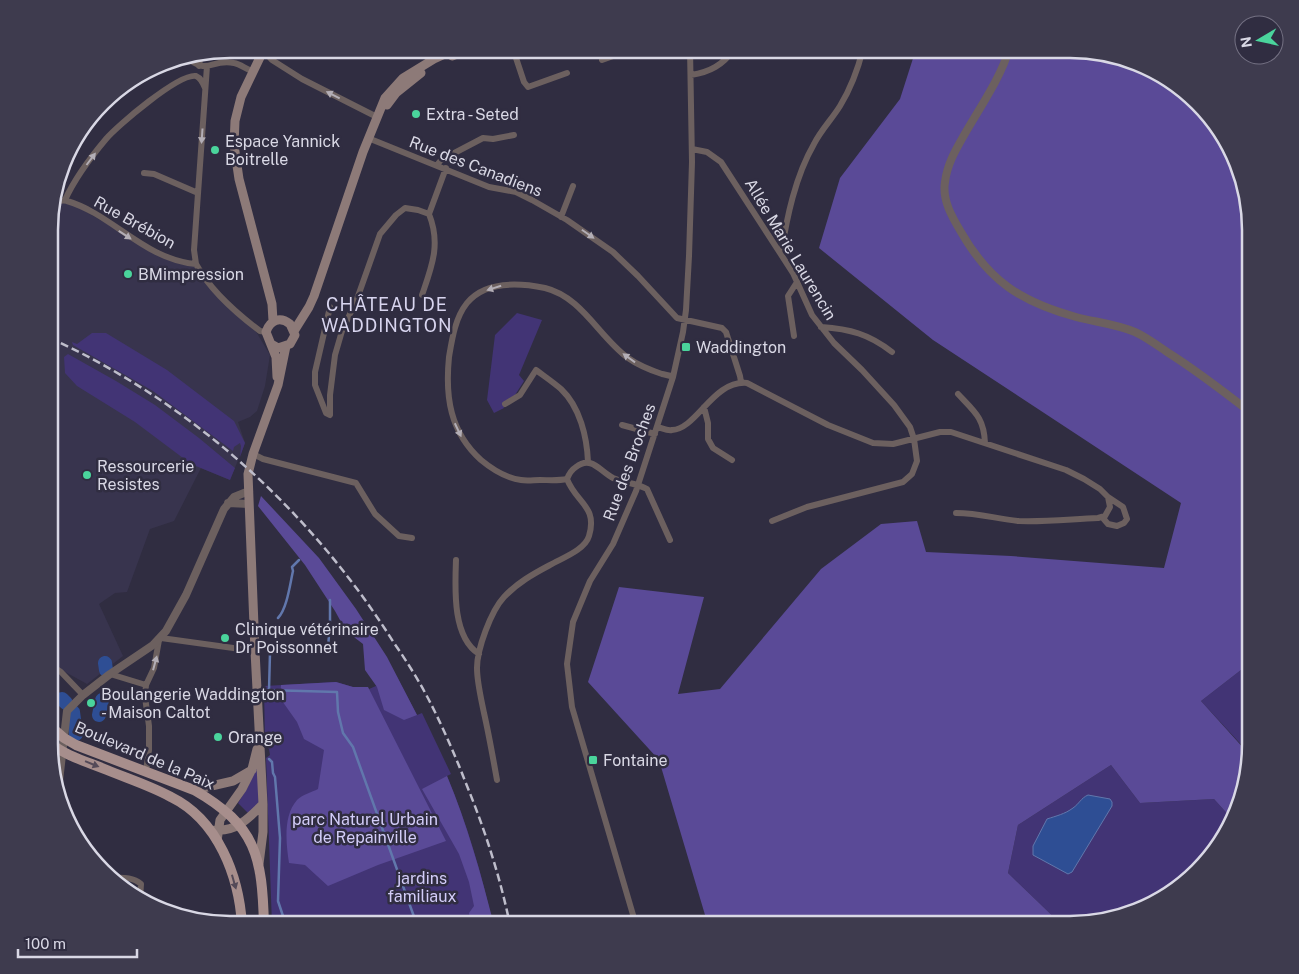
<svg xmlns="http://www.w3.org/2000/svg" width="1299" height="974" viewBox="0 0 1299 974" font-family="'Public Sans',sans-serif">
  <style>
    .built { fill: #38344e }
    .green { fill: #423475 }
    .forest { fill: #5a4a97 }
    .water { fill: #2e4e94; stroke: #6177ac }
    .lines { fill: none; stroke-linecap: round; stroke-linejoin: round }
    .stream { stroke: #6177ac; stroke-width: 2.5 }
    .river { stroke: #2e4e94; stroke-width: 14 }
    .minor { stroke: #6c605f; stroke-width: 6 }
    .tertiary { stroke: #6c605f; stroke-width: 8 }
    .secondary { stroke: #8d7a78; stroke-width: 9 }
    .primary { stroke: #a78e8c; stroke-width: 10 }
    .rail { stroke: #bebdcb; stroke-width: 2.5; stroke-dasharray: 8 4; stroke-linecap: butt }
    .oneway { fill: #b3aeb6 }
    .oneway2 { fill: #544a58 }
    .poi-dot { fill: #4ad49c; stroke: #302d41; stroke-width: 2 }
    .labels { text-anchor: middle; stroke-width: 5; stroke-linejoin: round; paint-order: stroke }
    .poi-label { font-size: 16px; fill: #d9d8e5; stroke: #302d41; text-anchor: start }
    .street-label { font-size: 16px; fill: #d9d8e5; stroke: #302d41 }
    .park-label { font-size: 16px; fill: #d3cdf9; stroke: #302d41 }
    .neighbourhood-label { font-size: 18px; letter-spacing: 1px; fill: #d8d5ef; stroke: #302d41 }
    .rim { fill: none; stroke: #d9d8e5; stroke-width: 2.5 }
  </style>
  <rect width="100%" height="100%" fill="#302d41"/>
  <!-- built -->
  <path class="built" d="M65,200L159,253L196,264L203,277L252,325L270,355L265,386L257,411L250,417L238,422L245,443L230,480L201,468L174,521L150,529L127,592L115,593L99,604L123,656L87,684L49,663L50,205Z"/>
  <!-- green -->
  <path class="green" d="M517,313L542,320L519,375L524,381L515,395L503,403L504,408L494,413L487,400L495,335Z
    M92,333H106L167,370L234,421L245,443L240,457L241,446L240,443L234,447L233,451L153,391L73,345L72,342L77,344Z
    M68,354L116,381L155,405L199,438L235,468L230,480L191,464L135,422L77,386L65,373L64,357Z
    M1250,663V751L1248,752L1201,701Z
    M397,677L417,715L422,713L451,774L447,776C467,824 482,874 493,925H272L266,758L270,755L269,749L265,746L264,686L336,682L353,687L369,689Z
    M258,758L259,802L249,814L238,803L248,787Z
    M1111,765L1140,803L1214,799L1233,820L1206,864L1149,907L1070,925H1062L1008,873L1018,825Z"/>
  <!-- forest -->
  <path class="forest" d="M916,49H1081L1139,62L1189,93L1232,150L1250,229V663L1201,701L1247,752L1250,751L1236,814L1233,820L1214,799L1140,803L1111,765L1018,825L1008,873L1062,925H708L659,760L588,682L619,587L704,597L678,694L720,689L821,569L881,524L917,521L926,552L1011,556L1164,568L1181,503L933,340L819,248L840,178L900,99Z
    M261,496L319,558L356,609L387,657L417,715L404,720L384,710L377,687L365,670L363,644L346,631L335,611L305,565L258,506Z
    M336,682L353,687H368L446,841L378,865L328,886L305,865L289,863C286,843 283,816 297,800C302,795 312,792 318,789L324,750L304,739L297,722L280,698L281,685Z
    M447,776C467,824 481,874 494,925H471L469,913L474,906L469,882L459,854L422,789Z"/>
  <!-- water -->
  <path class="water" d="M1088,795L1110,799L1112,802V806L1072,872L1068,874L1033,855V846L1047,819C1056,816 1065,814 1073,808C1079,804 1081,798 1088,795Z"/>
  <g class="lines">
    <!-- stream -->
    <path class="stream" d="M278,618C287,609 290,584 293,571L292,567L299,560
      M284,648H328L330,622V600
      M266,690L337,692L338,712L343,733L353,747L417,925
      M269,690L270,653
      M269,759L272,762L273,773L275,777L280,838L278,901L286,925"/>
    <!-- river -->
    <path class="river" d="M105,663L106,670
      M62,699L66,703
      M73,712L76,734
      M99,715L102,700
      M120,886H124L130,893"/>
    <!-- minor -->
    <path class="minor" d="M513,49L524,82L528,87L567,73
      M263,50L272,60L302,79L377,117
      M185,56C209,77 210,58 234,63C240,64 246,69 252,71
      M602,60L633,49
      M199,66L201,53
      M691,75C710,72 723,65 734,49
      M368,138L489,187L516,192L532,200L567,220L613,252L638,276L677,318L722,328L726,332L740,376L741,382
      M692,149L707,152L721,162L793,273L812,315L834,343L862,370L894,405L910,427L914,439L917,461L912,474L903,482L807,507L772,521
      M437,165L441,160L483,138L493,139L514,135
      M144,173L154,174L198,193
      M65,200C75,178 90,158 106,139C117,126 179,73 196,76C201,78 203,83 205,88
      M51,203C56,202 62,199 67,201C112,214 145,260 196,264C210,290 236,313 260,331L266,332
      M561,217L573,186
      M781,254C787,217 795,177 814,144C821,130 832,119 840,106C851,88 858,69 863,49
      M196,264L194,250L207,66
      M422,295C432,266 441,244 429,214
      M330,307L315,372V385L326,413L330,415V395L335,355L342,331L357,299L380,234L396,215L405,208L418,210L429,214L446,168
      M821,327C850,329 869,334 892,352
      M794,336L788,296L797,282
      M958,394C975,412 984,418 985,443
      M505,404L520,395L536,370C544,376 553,382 561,389C580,407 587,437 588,462
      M704,407L708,423V439L713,448L732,460
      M622,425L655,434
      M657,427C662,428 667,431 672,430C697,429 713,380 747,383L828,425L873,443L893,444L940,432H951L1066,470L1084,479L1100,489L1108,497L1110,507L1105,516L1098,518C1072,519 1045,522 1019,521C998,519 978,513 956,513
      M253,454L263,459L356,483L375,514L399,536L412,538
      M567,479C558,481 549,480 540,480C534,480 527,481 521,480C506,478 493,470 481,460C450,432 445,397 449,357C452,339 455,318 467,303C485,281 520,283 545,288C582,297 599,337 628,358C638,365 650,370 662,374C666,375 669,375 673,377
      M567,479C569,474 571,470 576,467C591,455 600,471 613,478C624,483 637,483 647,489L670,540
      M1102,517L1108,524L1117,526L1124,523L1127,519L1123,507L1108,497
      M456,560C455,588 452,637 479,654
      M161,638L255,651
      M49,664L61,672L83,695
      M110,674L146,685
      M146,771L149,750V726L145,697L146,685L154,668L159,640
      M497,780C493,758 489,735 484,713C481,698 477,682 477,668C477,649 491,611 504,597C517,583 533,574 550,565C562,558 585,550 589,536C598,506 576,503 567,479
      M109,878C121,878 132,876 141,884L140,899
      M636,925L572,707L567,664L573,622L590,581L613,544L636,491L673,377L683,332L686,310L689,256L692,162L690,49"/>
    <!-- tertiary -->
    <path class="tertiary" d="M1009,49C1002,76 977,112 963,137C955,151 947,165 945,182C942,200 952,217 961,232C989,281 1021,302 1076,317C1095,322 1116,324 1135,332C1146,337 1157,345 1167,352C1196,370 1223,391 1250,412
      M228,503L249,504
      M58,790L67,711L83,695L110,674L153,645L166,631L186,595L224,509L234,497L249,491"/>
    <!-- secondary -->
    <path class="secondary" d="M264,49L241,97L235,121L234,145L239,179L272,304L273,321
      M452,56L471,49
      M387,105L396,93L421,73
      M294,331L309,307L314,296L363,152L385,98L403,78L434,59L456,49
      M271,344L278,348L290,344L295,335L290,324C280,316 270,320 266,332L276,357L277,377
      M194,790L233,781L252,770
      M215,830C236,832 249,818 263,804
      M217,841L220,820L242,789L252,769L257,749
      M259,864L263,832V804L255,651L248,474L253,454L278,385L286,346"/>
    <!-- primary -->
    <path class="primary" d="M49,725L64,738L76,745L194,790C257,826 262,857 264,925
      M49,742C65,756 88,762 107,770C129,779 151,786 171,797C218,820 239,876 242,925"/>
    <!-- rail -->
    <path class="rail" d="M50,338C192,403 311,511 394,643C408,663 421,684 432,706C444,730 455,755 465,781C484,827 500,876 510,925"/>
  </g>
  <!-- one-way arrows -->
  <defs><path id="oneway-solid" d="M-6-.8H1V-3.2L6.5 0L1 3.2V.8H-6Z" transform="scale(1.25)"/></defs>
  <g class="oneway">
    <use href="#oneway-solid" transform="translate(333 95) rotate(-153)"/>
    <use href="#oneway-solid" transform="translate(202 136) rotate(94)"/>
    <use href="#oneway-solid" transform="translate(91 159) rotate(-53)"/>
    <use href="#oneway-solid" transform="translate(588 234) rotate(35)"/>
    <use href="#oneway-solid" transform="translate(125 235) rotate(33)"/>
    <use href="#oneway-solid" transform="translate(494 288) rotate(163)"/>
    <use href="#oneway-solid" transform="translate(629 358) rotate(-144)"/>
    <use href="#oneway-solid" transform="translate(458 430) rotate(65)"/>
    <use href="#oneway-solid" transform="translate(155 663) rotate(-75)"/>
  </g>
  <g class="oneway2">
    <use href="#oneway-solid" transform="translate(92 764) rotate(22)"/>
    <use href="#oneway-solid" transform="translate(234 882) rotate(74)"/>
  </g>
  <!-- markers -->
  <g class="poi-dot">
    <circle cx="416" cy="114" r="5"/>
    <circle cx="215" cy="150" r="5"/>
    <circle cx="128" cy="274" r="5"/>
    <rect x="681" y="342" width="10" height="10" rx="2.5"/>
    <circle cx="87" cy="475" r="5"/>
    <circle cx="225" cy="638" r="5"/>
    <circle cx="91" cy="703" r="5"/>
    <circle cx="218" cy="737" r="5"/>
    <rect x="588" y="755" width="10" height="10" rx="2.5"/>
  </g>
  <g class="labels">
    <!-- poi labels -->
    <g class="poi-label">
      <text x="426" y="120">Extra - Seted</text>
      <text x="225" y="147">Espace Yannick<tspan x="225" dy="18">Boitrelle</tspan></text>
      <text x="138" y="280">BMimpression</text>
      <text x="696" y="353">Waddington</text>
      <text x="97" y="472">Ressourcerie<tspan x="97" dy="18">Resistes</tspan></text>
      <text x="235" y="635">Clinique vétérinaire<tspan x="235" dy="18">Dr Poissonnet</tspan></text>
      <text x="101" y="700">Boulangerie Waddington<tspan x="101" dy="18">- Maison Caltot</tspan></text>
      <text x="228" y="743">Orange</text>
      <text x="603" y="766">Fontaine</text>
    </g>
    <!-- street labels -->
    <g class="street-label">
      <text transform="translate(476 166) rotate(21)" y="6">Rue des Canadiens</text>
      <text transform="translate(135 222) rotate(29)" y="6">Rue Brébion</text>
      <text transform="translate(791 249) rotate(59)" y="6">Allée Marie Laurencin</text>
      <text transform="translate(629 462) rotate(-70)" y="6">Rue des Broches</text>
      <text transform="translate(145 755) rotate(23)" y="6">Boulevard de la Paix</text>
    </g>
    <!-- park labels -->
    <g class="park-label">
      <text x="365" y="825">parc Naturel Urbain<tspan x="365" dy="18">de Repainville</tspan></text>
      <text x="422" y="884">jardins<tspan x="422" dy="18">familiaux</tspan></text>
    </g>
    <!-- neighbourhood labels -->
    <g class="neighbourhood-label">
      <text x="387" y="311">CHÂTEAU DE<tspan x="387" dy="21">WADDINGTON</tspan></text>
    </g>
  </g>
  <!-- crop -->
  <path d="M0 0H1299V974H0ZM230 58H1070A172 172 0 0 1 1242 230V744A172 172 0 0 1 1070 916H230A172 172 0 0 1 58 744V230A172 172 0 0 1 230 58Z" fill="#3e3b4e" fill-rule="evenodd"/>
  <path class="rim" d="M230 58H1070A172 172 0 0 1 1242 230V744A172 172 0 0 1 1070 916H230A172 172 0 0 1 58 744V230A172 172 0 0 1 230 58Z"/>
  <!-- north arrow -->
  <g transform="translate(1259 40) rotate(261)"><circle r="24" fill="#302d41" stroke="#747183"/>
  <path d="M0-4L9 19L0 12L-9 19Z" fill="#4ad49c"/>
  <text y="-8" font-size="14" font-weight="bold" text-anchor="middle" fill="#d9d8e5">N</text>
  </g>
  <!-- scale -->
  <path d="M18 949v8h119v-8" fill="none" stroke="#d9d8e5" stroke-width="2.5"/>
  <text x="25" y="949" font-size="15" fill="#d9d8e5" stroke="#302d41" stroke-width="4" paint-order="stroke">100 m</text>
</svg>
